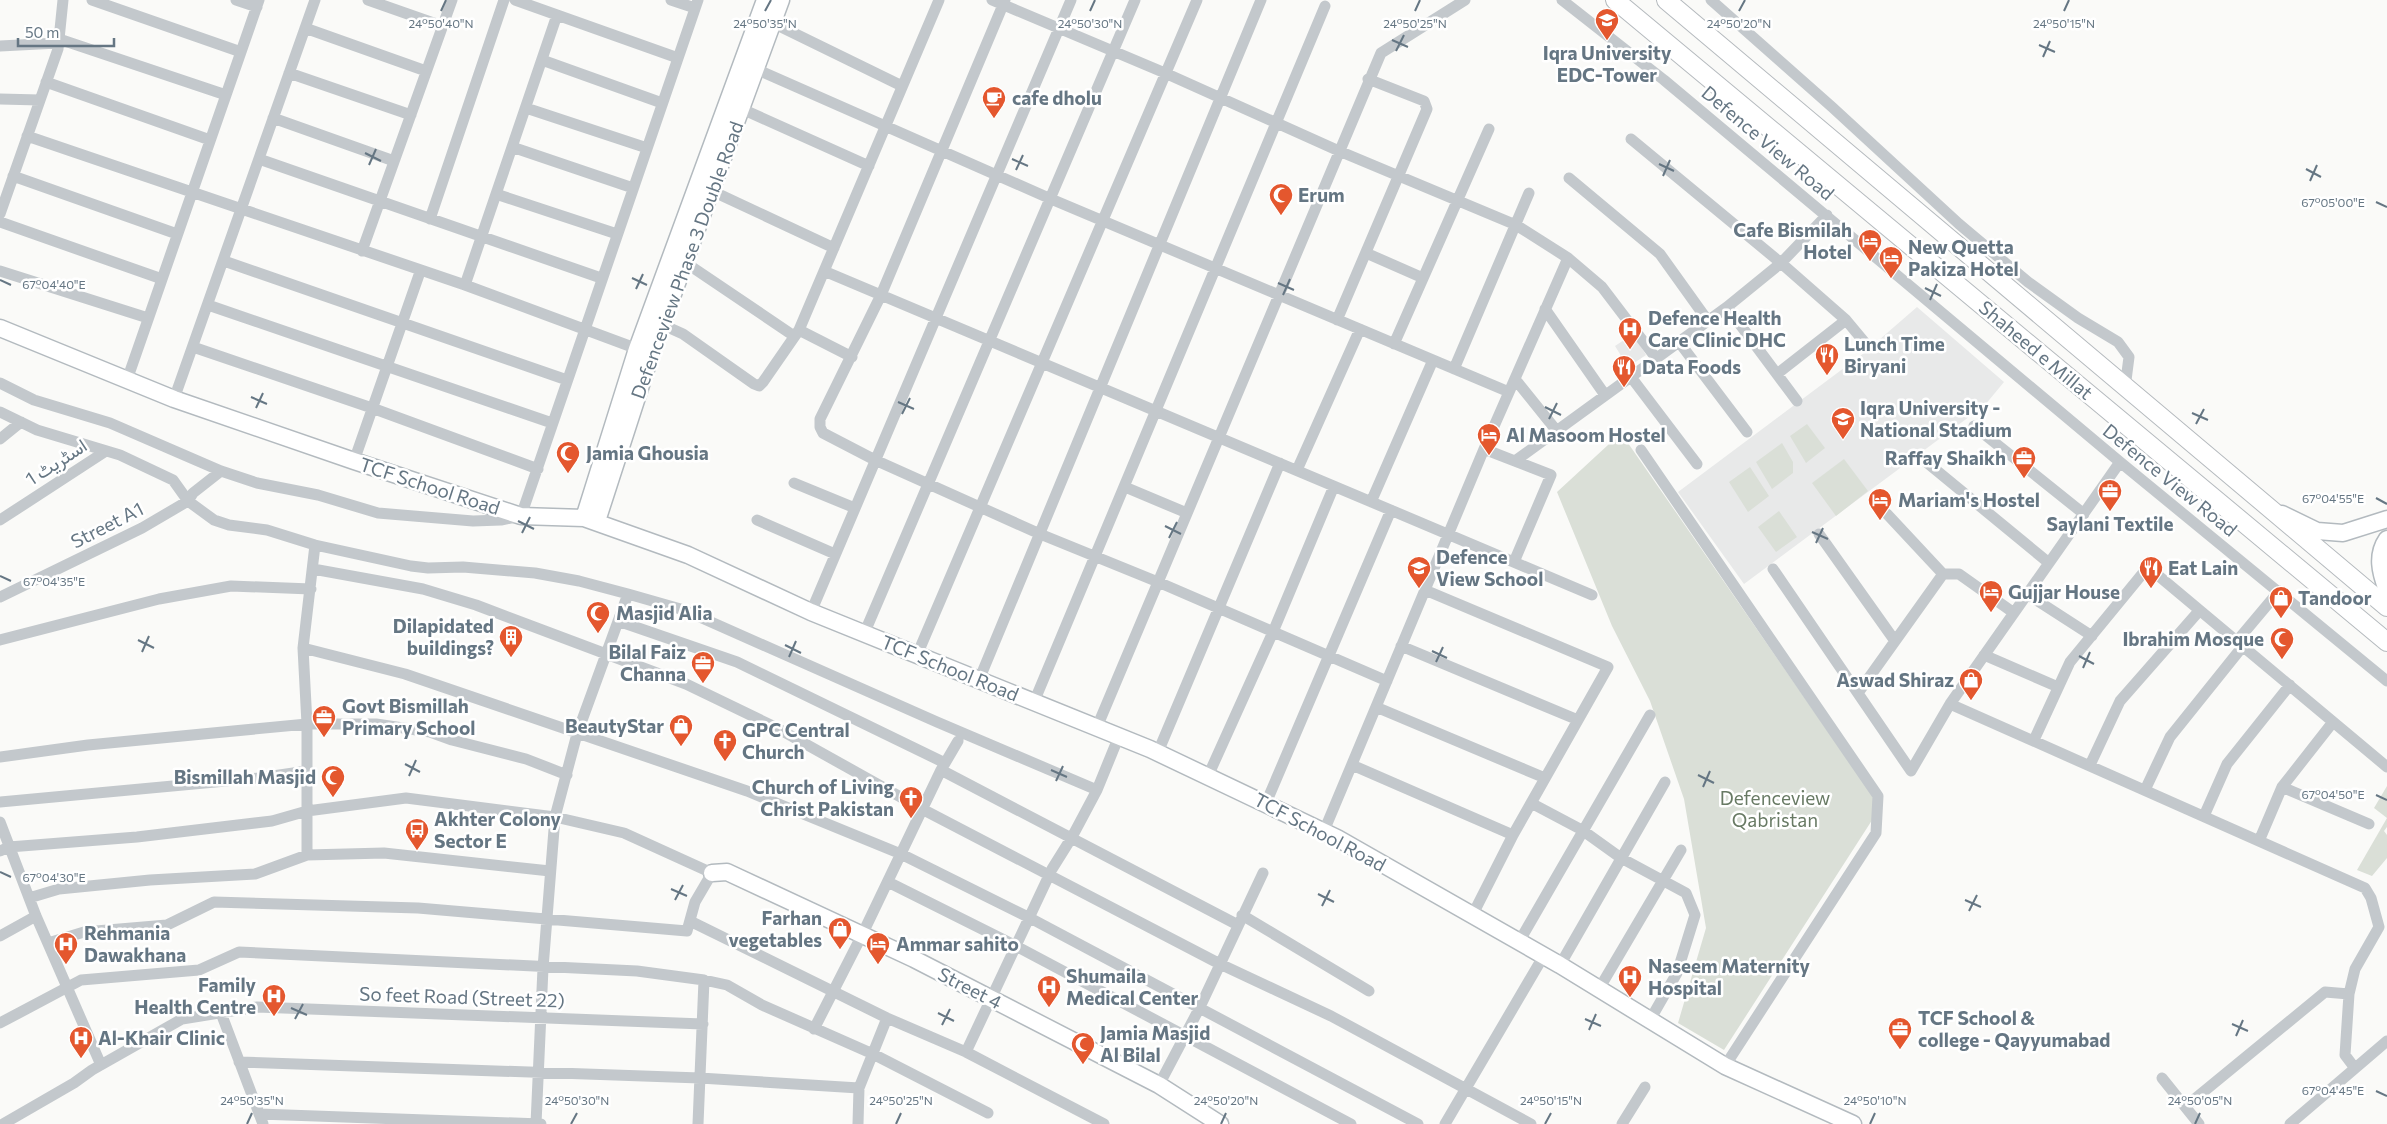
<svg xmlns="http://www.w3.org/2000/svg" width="2387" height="1124" viewBox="0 0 2387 1124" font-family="Commissioner,Vazirmatn,sans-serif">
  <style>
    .built { fill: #e8e9e9 }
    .green { fill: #dadfd7 }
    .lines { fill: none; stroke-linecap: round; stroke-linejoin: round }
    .secondary-casing { stroke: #b3babf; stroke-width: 19 }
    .primary-casing { stroke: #b5babe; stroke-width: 20 }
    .street { stroke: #c3c8cc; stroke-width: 11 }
    .secondary { stroke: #fff; stroke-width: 16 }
    .primary { stroke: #fff; stroke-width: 18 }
    .ticks { fill: none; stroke: #657683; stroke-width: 2 }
    .labels { text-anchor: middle; stroke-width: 5; stroke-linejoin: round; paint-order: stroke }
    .poi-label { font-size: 19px; font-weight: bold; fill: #657683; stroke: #fff; text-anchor: start }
    .street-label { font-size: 19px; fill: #657683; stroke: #fff }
    .park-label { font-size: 19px; fill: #687a64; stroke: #fff }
    .ticks-label { font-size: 12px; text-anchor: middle; fill: #657683; stroke: #fff; stroke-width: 5; stroke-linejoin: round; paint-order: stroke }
  </style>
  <rect width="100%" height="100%" fill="#fafaf8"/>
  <!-- built -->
  <path class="built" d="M1917,307L2004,382L1985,405L1744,584L1678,492L1864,353Z
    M1633,334L1646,355L1628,367L1615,346Z"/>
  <!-- green -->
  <path class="green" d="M1807,424L1825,448L1806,463L1790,436Z
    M1621,433L1874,798L1876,814L1724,1050L1678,1023L1706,928L1684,799L1650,701L1612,626L1557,492Z
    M1782,443L1793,462V473L1772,489L1756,462Z
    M1844,459L1868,491L1836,516L1812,483Z
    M1750,467L1769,496L1748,512L1729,482Z
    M1779,511L1797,537L1776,552L1758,527Z
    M2387,786V827L2384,831L2387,835V858L2372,876L2357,870L2387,818L2374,808Z"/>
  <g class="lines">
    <!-- secondary casing -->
    <g class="secondary-casing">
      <path id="secondary" d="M0,328L174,399L354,461L521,516L584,518L688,555L811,612L1150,749L1337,838L1560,965L1725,1066L1853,1124
        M2282,514L2317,531L2343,533L2387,519
        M584,518L637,349L765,0
        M597,521L651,354L781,0
        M2387,539C2376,555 2380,572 2387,590
        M712,873L727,872L914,959L1159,1085L1220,1124"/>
    </g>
    <!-- primary casing -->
    <g class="primary-casing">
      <path id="primary" d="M1615,0L2387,642
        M1666,0L2387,607"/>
    </g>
    <!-- street -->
    <path class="street" d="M92,0L241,52
      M236,0L257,7
      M368,0L442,26
      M515,0L678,58
      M671,0L695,8
      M992,0L1165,73L1339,151L1516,225L1568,258L1602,287L1656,358
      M1005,0L881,295L820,419V427L823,433L875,460L1040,534L1158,582L1387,681
      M1562,0L1664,80L2120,462L2387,681
      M1711,0L1832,107L1959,224L2028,282L2078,318L2118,342L2129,357L2125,388
      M773,23L902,86
      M305,28L426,71
      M59,39L226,95
      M0,46L58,43
      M542,60L662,103
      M756,69L1051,199L1509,392
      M289,73L411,115
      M46,82L210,140
      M0,99L40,100
      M526,108L647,148
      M742,109L869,166
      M273,118L394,161
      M27,136L465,285L643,351
      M1631,139L1781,263L1846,320L1866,344
      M512,147L633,188
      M259,159L601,278
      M13,176L177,234
      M1569,178L1660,254L1708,321
      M712,191L834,248
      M496,194L617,234
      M0,214L58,49L63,0
      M430,219L504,0
      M0,222L162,279
      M362,251L452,0
      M1366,253L1423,278
      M224,261L567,380
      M686,263L794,336
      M0,271L148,318
      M824,271L1592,595
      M465,285L557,15
      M208,305L552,423
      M1727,307L1797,401
      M1545,309L1605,395
      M1337,320L1427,109L1424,101L1368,79
      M663,325L683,334L754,384L759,386L763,382L799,330L939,0
      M799,330L852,357
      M1679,342L1747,432
      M1394,344L1489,129
      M193,347L372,408L538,469
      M1454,369L1529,193
      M1777,374L1846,320
      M1631,377L1697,464
      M1515,379L1556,430
      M127,380L259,0
      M0,383L34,400L110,423L221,471L257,483L318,495L378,513L473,521L501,520L521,516L698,0
      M174,399L315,0
      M0,412L37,430L120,455L173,480L188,501L214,520L229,525L267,530L315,545L411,566L428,568L463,567L535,573L579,581L628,594
      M1974,426L2084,514
      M0,439L21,422
      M1484,449L1551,475L1514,562
      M1641,450L1878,796L1876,833L1725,1066
      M354,461L420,272
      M1515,461L1727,307L1781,263L1827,215
      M1925,461L2049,563
      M1297,470L1360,329
      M794,483L855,508
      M1125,487L1187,513
      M1371,502L1433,360
      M1887,514L1943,574H1959L2014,613
      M0,520L106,451
      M757,520L835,554
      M1819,534L1895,641
      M313,569L423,589L476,605L686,684L777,728L922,809L1220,964L1331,1016L1531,1124
      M1773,569L1911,771L1950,704L2365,888L2371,898L2379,927L2355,969L2349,994L2345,1055L2354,1067
      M1425,590L1608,667L1513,835L1472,916
      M2027,594L2092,636
      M0,597L142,528L188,501L193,493L221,471
      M811,612L1071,0
      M618,621L737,662L945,763
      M864,634L1135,0
      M0,640L159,599L231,586L311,589
      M2237,641L2279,591
      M1401,646L1578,720
      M303,648L405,674L747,791L901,854L1030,918L1418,1124
      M917,655L1197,0
      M1984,655L2058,687
      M979,680L1261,0
      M1858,693L1943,574
      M1034,702L1325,6
      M1950,704L2120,462
      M1376,707L1545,778
      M1097,727L1381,53L1465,0
      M2034,740L2070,662L2148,567L2387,767
      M1158,752L1280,463
      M0,757L88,745L307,724H376L430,732L452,740L526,759L567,775
      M1352,765L1513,835
      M2090,765L2120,701L2199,611
      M941,770L1238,925
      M1208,776L1273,632L1334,486
      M2282,787L2369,824
      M2145,790L2170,737L2243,646
      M0,802L259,778L307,771
      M1266,803L1391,510
      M1531,803L1582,830L1621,858L1686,893L1695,915L1677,973L1650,1020
      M2204,816L2227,764L2290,685
      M0,822L36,916L101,1065
      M1324,831L1484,449L1568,258
      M2259,841L2282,787L2333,722
      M0,851L9,847L137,837L272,821L307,811L406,798L555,817L624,833L712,873L695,902L687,931L418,908L214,902L167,925L84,932L48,943
      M307,855V724L303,648L315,545
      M888,882L1016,946L1351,1124
      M29,898L59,889L150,880L255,874L307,855L384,853L550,871
      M1242,915L1369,991
      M690,921L887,1018L966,1052L1104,1124
      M0,936L36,916
      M1519,942L1650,715
      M1560,965L1665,782
      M1599,989L1681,850
      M221,1013L263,1124
      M0,1023L81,980L199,970L239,952L637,971L704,980L727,985L762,1005L873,1054L988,1113
      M814,1029L862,935L941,770L958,741
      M966,1052L1052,869L1072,837L1097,790L1119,736
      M239,1062L700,1078L859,1088
      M2162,1078L2199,1124
      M1159,1085L1200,1007L1263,873
      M2191,1102L2325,992L2349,994
      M259,1114L541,1124
      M3,1124L74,1083L92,1070L182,1019L257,1007L703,1024
      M536,1124L543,968L555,817L577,734L628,594L684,610L937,722L1097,790
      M698,1124L704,980
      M858,1124L859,1088L887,1018
      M1445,1124L1543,957
      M1622,1124L1645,1087
      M2290,1124L2387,1041"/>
    <!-- secondary -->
    <use href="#secondary" class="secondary"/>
    <!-- primary -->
    <use href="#primary" class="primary"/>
  </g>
  <!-- ticks -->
  <path class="ticks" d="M441,11L446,0M765,11L771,0M1090,11L1095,0M1415,11L1420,0M1739,11L1745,0M2064,11L2069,0M1392,40L1408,47M2039,45L2055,52M1396,51L1404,35M2043,57L2050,41M365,153L381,161M1012,159L1028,166M1659,164L1674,171M369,165L376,149M2306,169L2321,177M1016,170L1023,155M1663,176L1670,160M2310,181L2317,165M2376,202L2387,207M632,278L647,285M0,280L11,285M1278,283L1294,290M1925,288L1941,296M636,289L643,274M1283,295L1290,279M1930,300L1937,284M251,397L267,404M898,402L914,409M1545,407L1561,415M256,408L263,393M2192,413L2208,420M902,414L910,398M1549,419L1557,403M2196,424L2204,409M2376,498L2387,504M518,521L534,529M1165,526L1181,534M1812,532L1828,539M522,533L530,517M1169,538L1177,522M1816,543L1823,528M0,576L11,581M138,640L154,648M785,645L801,653M1432,651L1447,658M142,652L149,636M2079,656L2094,664M789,657L796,641M1436,662L1443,647M2083,668L2090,652M405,764L420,772M1051,770L1067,777M1698,775L1714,783M409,776L416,760M1056,781L1063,766M1703,787L1710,771M2376,795L2387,800M0,872L11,877M671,889L687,896M1318,894L1334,902M675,900L683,885M1965,900L1981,907M1322,906L1330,890M1969,911L1977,895M291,1008L307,1015M938,1013L954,1021M295,1019L303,1004M1585,1019L1601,1026M2232,1024L2248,1031M942,1025L950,1009M1589,1030L1596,1014M2236,1036L2243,1020M2376,1091L2387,1096M247,1124L252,1113M571,1124L577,1113M896,1124L901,1113M1221,1124L1226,1113M1545,1124L1551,1113M1870,1124L1875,1113M2195,1124L2200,1113"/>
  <!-- icons -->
  <defs>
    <g id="university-pin" transform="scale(1.25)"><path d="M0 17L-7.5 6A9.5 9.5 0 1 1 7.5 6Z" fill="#e4572e" stroke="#fff"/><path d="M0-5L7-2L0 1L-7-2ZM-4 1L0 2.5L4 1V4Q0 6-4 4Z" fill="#fff"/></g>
    <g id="cafe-pin" transform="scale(1.25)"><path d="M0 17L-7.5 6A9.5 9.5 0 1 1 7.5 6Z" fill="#e4572e" stroke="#fff"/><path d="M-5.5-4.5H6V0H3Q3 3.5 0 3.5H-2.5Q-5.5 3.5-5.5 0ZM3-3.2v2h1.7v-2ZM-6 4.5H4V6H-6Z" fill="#fff"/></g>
    <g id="mosque-pin" transform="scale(1.25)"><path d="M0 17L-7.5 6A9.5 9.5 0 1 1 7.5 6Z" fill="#e4572e" stroke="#fff"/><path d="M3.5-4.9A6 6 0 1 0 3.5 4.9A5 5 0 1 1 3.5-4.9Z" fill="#fff"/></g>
    <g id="hotel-pin" transform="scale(1.25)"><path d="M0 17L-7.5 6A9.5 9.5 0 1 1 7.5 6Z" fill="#e4572e" stroke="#fff"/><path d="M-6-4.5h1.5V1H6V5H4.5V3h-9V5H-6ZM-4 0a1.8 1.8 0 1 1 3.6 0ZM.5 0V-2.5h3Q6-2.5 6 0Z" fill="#fff"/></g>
    <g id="hospital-pin" transform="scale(1.25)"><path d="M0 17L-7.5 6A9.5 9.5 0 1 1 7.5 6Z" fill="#e4572e" stroke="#fff"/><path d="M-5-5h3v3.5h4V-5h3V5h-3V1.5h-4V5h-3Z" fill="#fff"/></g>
    <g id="restaurant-pin" transform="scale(1.25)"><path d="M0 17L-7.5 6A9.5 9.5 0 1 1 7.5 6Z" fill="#e4572e" stroke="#fff"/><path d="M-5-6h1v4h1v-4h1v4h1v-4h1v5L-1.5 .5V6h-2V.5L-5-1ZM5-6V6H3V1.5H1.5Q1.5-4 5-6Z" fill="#fff"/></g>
    <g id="office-pin" transform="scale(1.25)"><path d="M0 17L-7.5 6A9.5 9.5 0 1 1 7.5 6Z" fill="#e4572e" stroke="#fff"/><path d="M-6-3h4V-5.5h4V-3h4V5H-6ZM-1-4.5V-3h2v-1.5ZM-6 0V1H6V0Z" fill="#fff"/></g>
    <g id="school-pin" transform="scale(1.25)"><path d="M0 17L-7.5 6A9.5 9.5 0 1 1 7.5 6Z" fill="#e4572e" stroke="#fff"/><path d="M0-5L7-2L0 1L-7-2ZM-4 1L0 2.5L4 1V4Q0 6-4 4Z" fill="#fff"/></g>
    <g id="shop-pin" transform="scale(1.25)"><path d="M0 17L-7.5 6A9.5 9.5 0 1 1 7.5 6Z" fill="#e4572e" stroke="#fff"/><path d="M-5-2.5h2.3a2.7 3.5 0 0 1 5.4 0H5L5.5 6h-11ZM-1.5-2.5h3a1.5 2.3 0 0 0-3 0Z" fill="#fff"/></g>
    <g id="building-pin" transform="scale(1.25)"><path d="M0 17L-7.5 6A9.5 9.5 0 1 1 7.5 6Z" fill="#e4572e" stroke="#fff"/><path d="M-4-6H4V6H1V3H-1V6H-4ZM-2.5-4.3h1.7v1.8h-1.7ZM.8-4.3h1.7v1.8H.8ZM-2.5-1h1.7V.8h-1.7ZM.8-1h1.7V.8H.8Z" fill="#fff"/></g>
    <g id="church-pin" transform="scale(1.25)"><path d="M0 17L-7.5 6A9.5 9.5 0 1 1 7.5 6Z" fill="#e4572e" stroke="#fff"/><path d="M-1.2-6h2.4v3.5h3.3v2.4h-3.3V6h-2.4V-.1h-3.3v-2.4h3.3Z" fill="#fff"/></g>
    <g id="bus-pin" transform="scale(1.25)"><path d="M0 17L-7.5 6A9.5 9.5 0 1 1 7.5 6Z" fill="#e4572e" stroke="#fff"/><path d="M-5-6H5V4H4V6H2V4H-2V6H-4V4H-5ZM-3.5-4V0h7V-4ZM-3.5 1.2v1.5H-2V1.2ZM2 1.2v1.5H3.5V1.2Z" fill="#fff"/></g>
  </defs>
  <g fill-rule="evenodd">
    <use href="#university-pin" x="1607" y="20"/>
    <use href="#cafe-pin" x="994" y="98"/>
    <use href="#mosque-pin" x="1281" y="195"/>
    <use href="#hotel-pin" x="1870" y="241"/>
    <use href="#hotel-pin" x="1891" y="258"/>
    <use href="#hospital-pin" x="1630" y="329"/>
    <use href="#restaurant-pin" x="1827" y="355"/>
    <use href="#restaurant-pin" x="1624" y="367"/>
    <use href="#university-pin" x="1843" y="419"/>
    <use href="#hotel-pin" x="1489" y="435"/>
    <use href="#mosque-pin" x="568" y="453"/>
    <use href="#office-pin" x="2024" y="458"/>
    <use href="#office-pin" x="2110" y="491"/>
    <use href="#hotel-pin" x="1880" y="500"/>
    <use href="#school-pin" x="1419" y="568"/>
    <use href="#restaurant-pin" x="2151" y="568"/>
    <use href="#hotel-pin" x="1991" y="592"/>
    <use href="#shop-pin" x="2281" y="598"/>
    <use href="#mosque-pin" x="598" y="613"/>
    <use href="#building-pin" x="511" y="637"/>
    <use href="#mosque-pin" x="2282" y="639"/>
    <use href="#office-pin" x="703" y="663"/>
    <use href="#shop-pin" x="1971" y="680"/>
    <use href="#office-pin" x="324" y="717"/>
    <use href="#shop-pin" x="681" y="726"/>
    <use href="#church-pin" x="725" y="741"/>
    <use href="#mosque-pin" x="333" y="777"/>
    <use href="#church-pin" x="911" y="798"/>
    <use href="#bus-pin" x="417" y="830"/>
    <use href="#shop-pin" x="840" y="929"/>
    <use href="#hospital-pin" x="66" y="944"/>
    <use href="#hotel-pin" x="878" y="944"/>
    <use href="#hospital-pin" x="1630" y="977"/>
    <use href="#hospital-pin" x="1049" y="987"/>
    <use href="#hospital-pin" x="274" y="996"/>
    <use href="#office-pin" x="1900" y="1029"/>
    <use href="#hospital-pin" x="81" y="1038"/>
    <use href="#mosque-pin" x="1083" y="1044"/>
  </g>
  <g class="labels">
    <!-- poi labels -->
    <g class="poi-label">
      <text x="1607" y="60" text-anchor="middle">Iqra University<tspan x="1607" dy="22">EDC-Tower</tspan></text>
      <text x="1012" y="105">cafe dholu</text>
      <text x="1298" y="202">Erum</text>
      <text x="1852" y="237" text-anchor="end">Cafe Bismilah<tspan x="1852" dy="22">Hotel</tspan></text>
      <text x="1908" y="254">New Quetta<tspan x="1908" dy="22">Pakiza Hotel</tspan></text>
      <text x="1648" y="325">Defence Health<tspan x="1648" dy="22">Care Clinic DHC</tspan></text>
      <text x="1844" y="351">Lunch Time<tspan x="1844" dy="22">Biryani</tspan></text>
      <text x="1642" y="374">Data Foods</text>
      <text x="1860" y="415">Iqra University -<tspan x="1860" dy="22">National Stadium</tspan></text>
      <text x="1506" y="442">Al Masoom Hostel</text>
      <text x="586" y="460">Jamia Ghousia</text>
      <text x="2006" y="465" text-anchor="end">Raffay Shaikh</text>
      <text x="1898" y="507">Mariam's Hostel</text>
      <text x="2110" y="531" text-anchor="middle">Saylani Textile</text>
      <text x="1436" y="564">Defence<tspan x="1436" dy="22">View School</tspan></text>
      <text x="2168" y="575">Eat Lain</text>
      <text x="2008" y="599">Gujjar House</text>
      <text x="2298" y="605">Tandoor</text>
      <text x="616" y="620">Masjid Alia</text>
      <text x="494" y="633" text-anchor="end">Dilapidated<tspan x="494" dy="22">buildings?</tspan></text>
      <text x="2264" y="646" text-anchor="end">Ibrahim Mosque</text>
      <text x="686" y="659" text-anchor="end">Bilal Faiz<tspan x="686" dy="22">Channa</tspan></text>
      <text x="1954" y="687" text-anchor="end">Aswad Shiraz</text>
      <text x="342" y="713">Govt Bismillah<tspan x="342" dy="22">Primary School</tspan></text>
      <text x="664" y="733" text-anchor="end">BeautyStar</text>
      <text x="742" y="737">GPC Central<tspan x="742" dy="22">Church</tspan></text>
      <text x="316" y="784" text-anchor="end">Bismillah Masjid</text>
      <text x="894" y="794" text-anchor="end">Church of Living<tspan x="894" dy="22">Christ Pakistan</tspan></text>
      <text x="434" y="826">Akhter Colony<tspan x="434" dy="22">Sector E</tspan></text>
      <text x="822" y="925" text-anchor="end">Farhan<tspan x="822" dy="22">vegetables</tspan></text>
      <text x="84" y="940">Rehmania<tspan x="84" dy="22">Dawakhana</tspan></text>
      <text x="896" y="951">Ammar sahito</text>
      <text x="1648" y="973">Naseem Maternity<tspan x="1648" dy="22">Hospital</tspan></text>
      <text x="1066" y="983">Shumaila<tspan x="1066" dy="22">Medical Center</tspan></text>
      <text x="256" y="992" text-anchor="end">Family<tspan x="256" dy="22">Health Centre</tspan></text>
      <text x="1918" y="1025">TCF School &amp;<tspan x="1918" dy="22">college - Qayyumabad</tspan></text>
      <text x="1100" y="1040">Jamia Masjid<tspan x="1100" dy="22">Al Bilal</tspan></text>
      <text x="98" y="1045">Al-Khair Clinic</text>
    </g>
    <!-- street labels -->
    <g class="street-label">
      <text transform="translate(1768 143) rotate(40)" y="7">Defence View Road</text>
      <text transform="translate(687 260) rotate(-70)" y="7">Defenceview Phase 3 Double Road</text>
      <text transform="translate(2036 350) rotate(40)" y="7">Shaheed e Millat</text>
      <text transform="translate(56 462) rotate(-33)" y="7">اسٹریٹ 1</text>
      <text transform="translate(2170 480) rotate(39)" y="7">Defence View Road</text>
      <text transform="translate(430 486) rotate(18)" y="7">TCF School Road</text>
      <text transform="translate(107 525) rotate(-27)" y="7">Street A1</text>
      <text transform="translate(950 668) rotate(22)" y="7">TCF School Road</text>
      <text transform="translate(1320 832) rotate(28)" y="7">TCF School Road</text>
      <text transform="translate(970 988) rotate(27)" y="7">Street 4</text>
      <text transform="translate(462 997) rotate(2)" y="7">So feet Road (Street 22)</text>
    </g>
    <!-- park labels -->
    <g class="park-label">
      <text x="1775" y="805">Defenceview<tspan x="1775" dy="22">Qabristan</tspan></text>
    </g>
  </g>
  <g class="ticks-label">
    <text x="441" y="28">24°50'40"N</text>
    <text x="765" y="28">24°50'35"N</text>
    <text x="1090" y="28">24°50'30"N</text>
    <text x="1415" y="28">24°50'25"N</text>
    <text x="1739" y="28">24°50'20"N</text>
    <text x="2064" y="28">24°50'15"N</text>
    <text x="2333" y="207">67°05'00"E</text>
    <text x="54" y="289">67°04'40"E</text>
    <text x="2333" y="503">67°04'55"E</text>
    <text x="54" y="586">67°04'35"E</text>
    <text x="2333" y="799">67°04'50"E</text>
    <text x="54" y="882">67°04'30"E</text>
    <text x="2333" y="1095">67°04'45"E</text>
    <text x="2200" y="1105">24°50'05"N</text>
    <text x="252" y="1105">24°50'35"N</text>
    <text x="577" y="1105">24°50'30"N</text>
    <text x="901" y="1105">24°50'25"N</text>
    <text x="1226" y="1105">24°50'20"N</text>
    <text x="1551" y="1105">24°50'15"N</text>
    <text x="1875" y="1105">24°50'10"N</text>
  </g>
  <!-- scale -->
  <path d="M18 38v8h96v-8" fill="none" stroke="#657683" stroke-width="2.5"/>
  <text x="25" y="38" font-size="15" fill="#657683" stroke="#ffffff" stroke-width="4" paint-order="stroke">50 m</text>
</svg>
